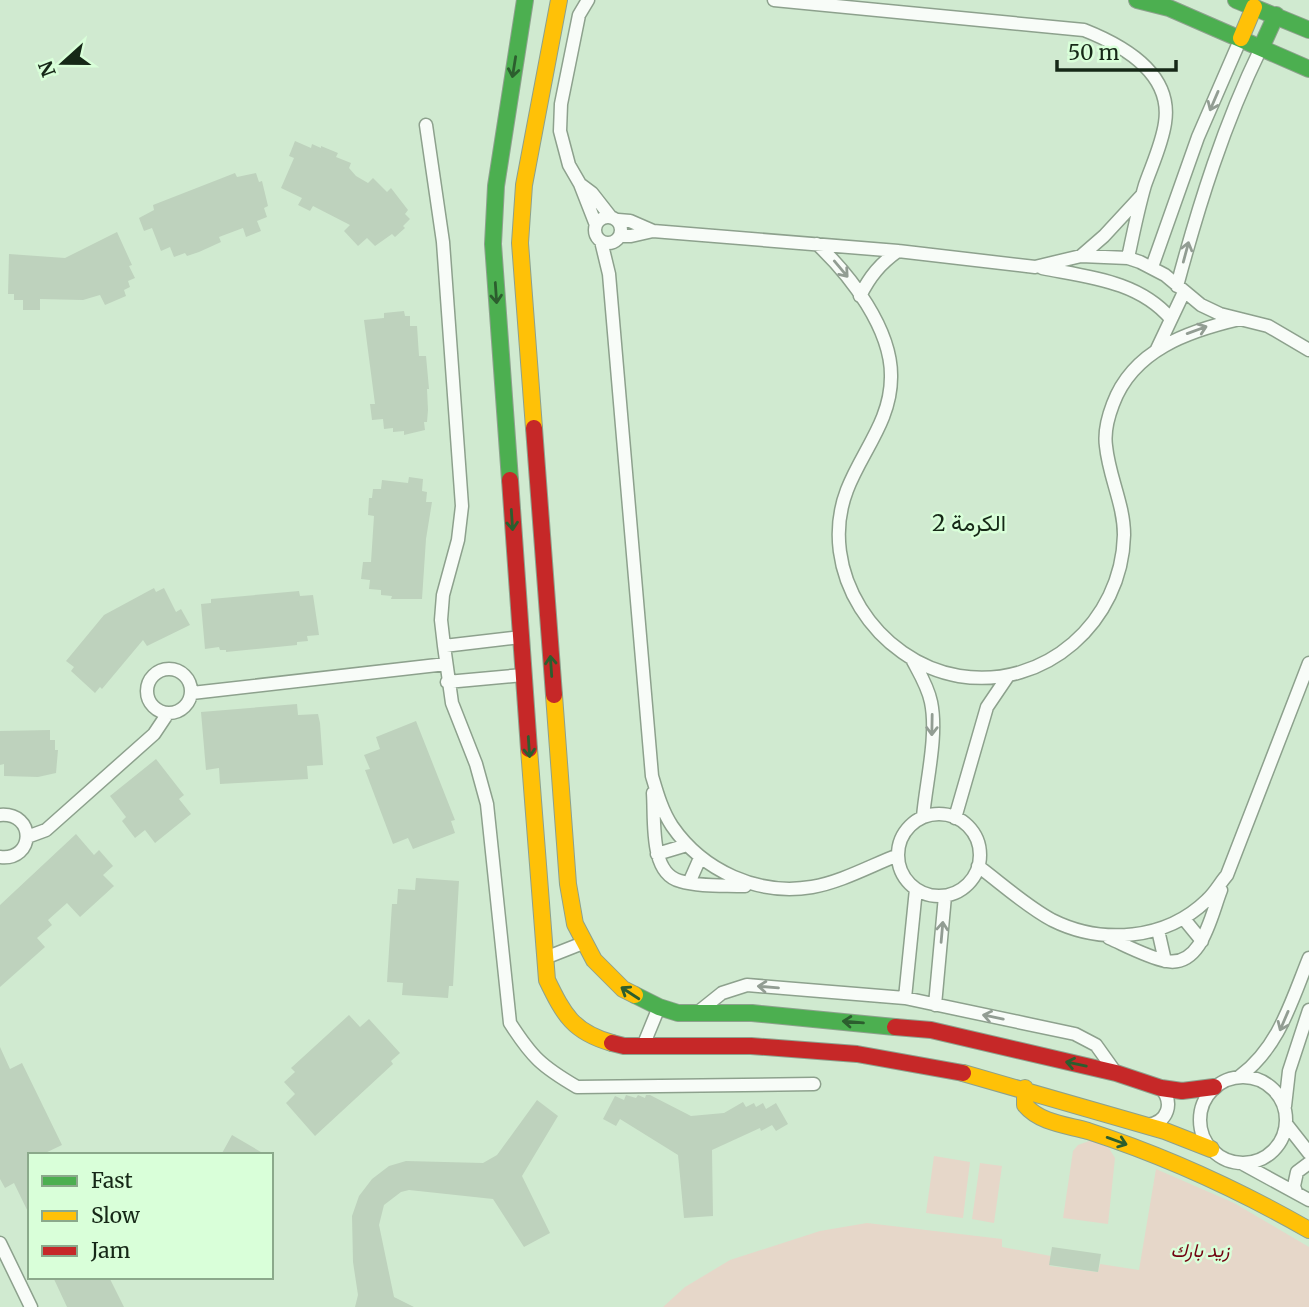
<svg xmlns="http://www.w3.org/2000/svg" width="1309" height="1307" viewBox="0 0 1309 1307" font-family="Merriweather,Vazirmatn,serif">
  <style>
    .green { fill: #e6d7c9 }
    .building { fill: #bed2bd }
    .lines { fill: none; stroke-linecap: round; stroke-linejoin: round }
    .street-casing { stroke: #8da18d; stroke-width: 15 }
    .fast-casing { stroke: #8da18d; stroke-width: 18 }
    .slow-casing { stroke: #8da18d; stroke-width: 18 }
    .jam-casing { stroke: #8da18d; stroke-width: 18 }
    .street { stroke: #f8fcf8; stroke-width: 12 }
    .fast { stroke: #4caf50; stroke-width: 16 }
    .slow { stroke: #ffc107; stroke-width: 16 }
    .jam { stroke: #c62828; stroke-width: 16 }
    .oneway { stroke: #2c5e2e }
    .oneway2 { stroke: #929d93 }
    .labels { text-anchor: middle; stroke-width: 5; stroke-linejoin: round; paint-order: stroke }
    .park-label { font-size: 19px; font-style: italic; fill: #710310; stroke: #d9ffd9 }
    .quarter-label { font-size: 23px; fill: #162817; stroke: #d9ffd9 }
  </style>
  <rect width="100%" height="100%" fill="#d0ead0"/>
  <!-- green -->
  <path class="green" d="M1092,1140L1107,1145L1115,1158L1108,1224L1063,1218L1073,1151L1078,1145Z
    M934,1156L970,1162L963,1218L926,1213Z
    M980,1163L1002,1166L994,1223L972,1219Z
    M1156,1169L1234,1203L1309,1247V1307H663L685,1287L730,1260L820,1231L867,1223L1002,1239V1247L1051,1256L1050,1266L1098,1272L1100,1264L1139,1270Z"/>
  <!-- building -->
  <path class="building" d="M295,141L311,148L312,144L321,148V146L338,153L336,157L351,163L349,168L356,176L368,183L373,178L387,192L391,188L408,210L405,214L410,219L403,226L405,228L395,237L392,234L375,246L367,238L358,246L344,231L350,225L313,206L310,211L298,205L302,198L281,188L294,158L289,156Z
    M235,173L237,177L256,173L259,182L262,181L268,206L264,208L267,217L257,221L261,231L246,237L243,228L219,237L221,242L199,252L187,256L185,253L174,257L170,247L161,251L152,228L144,231L139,218L154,210L153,205Z
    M117,232L132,265L129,266L135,278L128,281L130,287L124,290L126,296L105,305L100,295L83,300L40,299V310H23V300H14V294H8L9,254L65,258Z
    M404,311L405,316H410V326H417L419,356H426L429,389H427L428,410L427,422H424L425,430L404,435V431L393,432V428L384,429L383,419L372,420L370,404H375L364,320L384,318V313Z
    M409,477L423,479L422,491L427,492L426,502H432L426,539L422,599H391L392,596L381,595V590L369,589L370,580L361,579L363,562H371L374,516L368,515L369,498H372L373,489H381L382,480L408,483Z
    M154,588L156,592L164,588L176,612L181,609L190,625L147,646L143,640L102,689L100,687L95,693L71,671L74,667L66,661L104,615Z
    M299,591L300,596L313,595L319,635L307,636L308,641L297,642V645L226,652V650H220L219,647L205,649L201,604L211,603V599Z
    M297,704L298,715L318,714L320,723L323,765L307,766L308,779L220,784L219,768L206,770L201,712Z
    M416,721L455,820L451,821L455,833L413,849L408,838L393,844L365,770L370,769L364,755L380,749L376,737Z
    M50,730V740H55V750H58L56,773L38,777L4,776V764L0,765V731Z
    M156,759L184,795L179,799L191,814L155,843L145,830L135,838L122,821L126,817L110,796Z
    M76,834L94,855L99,850L113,866L103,875L114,886L80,917L67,903L48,920L52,925L37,938L45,947L0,987V905Z
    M416,878L459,881L453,986H449L448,998L402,995L403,983L387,982L392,904H397L398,889L415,890Z
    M349,1015L360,1027L369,1019L400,1053L391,1061L393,1064L315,1136L286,1103L295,1094L284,1082L295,1072L291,1068Z
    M0,1047L10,1069L22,1063L62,1145L41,1155H30V1216L14,1183L5,1188L0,1179Z
    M626,1095L636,1098L638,1095L645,1098L646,1095H650L691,1116L724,1113L743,1102L746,1107L754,1103L756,1107L763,1103L766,1109L776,1103L788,1124L776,1131L772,1125L761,1131L760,1128L712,1150L713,1216L684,1218L678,1155L620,1119L616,1126L603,1119L615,1096L624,1100Z
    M537,1100L558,1116L522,1176L550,1233L524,1247L493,1199L409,1190L401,1192L384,1205L379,1225L394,1297L414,1307H355L358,1295L353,1262L352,1216L359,1196L372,1179L389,1166L406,1161L483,1163L497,1155Z
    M232,1135L266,1155H221Z
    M1052,1247L1101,1254L1098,1272L1049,1265Z
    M53,1277H109L124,1307H67Z"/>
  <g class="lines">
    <!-- street casing -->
    <g class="street-casing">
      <path id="street" d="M588,0L579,15L561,104L560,131L569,165L580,184L596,225
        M774,0L1084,30C1122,45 1173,73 1165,123C1162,144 1152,165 1145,185C1138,209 1133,234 1128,258
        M426,125L443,242L462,506L458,540L443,595L441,620L444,646L452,703L476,764L487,804L510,1023C532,1057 541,1066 577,1087L814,1084
        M580,184L592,193L610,216
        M595 230a13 13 0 1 1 26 0a13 13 0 1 1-26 0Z
        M618,220L630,221L653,231L898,251L1035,267L1081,256L1128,258L1140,262L1165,275L1201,305L1220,314L1268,326L1309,350
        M620,236H631L653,231
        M601,241L609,274L652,776C657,793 662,811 672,826C703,871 758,896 812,887C841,882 870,866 898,855
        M817,244C850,275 892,329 891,377C891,421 862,451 847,490C816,571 877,662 959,676C1045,690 1122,622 1124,535C1124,504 1109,477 1106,446C1104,432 1108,417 1113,404C1133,350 1188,331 1240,319
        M1081,256L1104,236L1141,196
        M1152,267L1198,137L1241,38
        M1042,268C1088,277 1139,281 1171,319
        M1177,286C1199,204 1224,124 1261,48
        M860,296C870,276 880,264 898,251
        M1157,349L1184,292
        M444,646L521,637
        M913,661C920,674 928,687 931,702C938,736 926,782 923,817
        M147 691a22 22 0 1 1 44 0a22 22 0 1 1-44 0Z
        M447,682L523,675
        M192,693L446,664
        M653,793C655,819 649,873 680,881C700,887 724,885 745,886
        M898 855a41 41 0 1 1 82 0a41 41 0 1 1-82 0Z
        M0,815C36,812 35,861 0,857
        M955,818L987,707L1008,676
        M27,837L46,830L154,734L168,713
        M657,854L687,845
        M978,866C1002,884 1026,906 1052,920C1102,945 1166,940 1207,900C1215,893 1220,883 1227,875L1309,663
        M689,883L700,858
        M1184,919L1202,941
        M1158,930L1165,961
        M1109,938C1127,946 1147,957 1166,961C1202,968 1211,915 1221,890
        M545,958L583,943
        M905,998L916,889
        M935,1005L945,896
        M697,1013L722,993L747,985L905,998L1075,1034L1096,1045L1116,1073
        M643,1046L659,1007
        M1240,1076C1279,1047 1291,1002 1309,958
        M1200 1120a43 43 0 1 1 86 0a43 43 0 1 1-86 0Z
        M1285,1106L1289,1071L1309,1010
        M1148,1125C1168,1122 1174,1103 1161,1088
        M1287,1125L1309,1153
        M1243,1164L1309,1200
        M1296,1192L1294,1186L1297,1172L1309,1163
        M0,1243L31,1307"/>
    </g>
    <!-- fast casing -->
    <g class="fast-casing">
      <path id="fast" d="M1137,0L1169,8L1309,69
        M1236,0L1309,30
        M1261,48L1276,15
        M510,480L493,244L496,186L525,0
        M635,995L659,1007L678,1013H752L895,1027"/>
    </g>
    <!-- slow casing -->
    <g class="slow-casing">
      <path id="slow" d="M1241,38L1254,7
        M534,428L520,243L524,185L559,0
        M554,695L568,884L575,924L594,960L623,989L635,995
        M529,749L547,980C564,1015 573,1032 612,1043
        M963,1073L1165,1131L1211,1149
        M1025,1088V1105C1040,1123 1067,1125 1088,1131C1165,1156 1239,1190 1309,1230"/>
    </g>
    <!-- jam casing -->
    <g class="jam-casing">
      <path id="jam" d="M534,428L554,695
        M510,480L529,749
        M895,1027L931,1030L1116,1073L1161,1088L1182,1091L1214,1087
        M612,1043L624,1046H751L857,1054L963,1073"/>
    </g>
    <!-- street -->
    <use href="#street" class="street"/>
    <!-- fast -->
    <use href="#fast" class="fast"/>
    <!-- slow -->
    <use href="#slow" class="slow"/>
    <!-- jam -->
    <use href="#jam" class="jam"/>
  </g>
  <!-- one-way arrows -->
  <defs><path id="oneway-shaft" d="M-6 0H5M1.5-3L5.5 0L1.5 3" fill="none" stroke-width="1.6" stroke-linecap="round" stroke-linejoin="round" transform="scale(1.75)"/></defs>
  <g class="oneway">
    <use href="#oneway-shaft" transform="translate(514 67) rotate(99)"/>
    <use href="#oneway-shaft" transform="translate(496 293) rotate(86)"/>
    <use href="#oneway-shaft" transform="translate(512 520) rotate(86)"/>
    <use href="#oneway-shaft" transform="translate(551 666) rotate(-94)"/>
    <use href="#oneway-shaft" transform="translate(529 747) rotate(86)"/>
    <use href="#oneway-shaft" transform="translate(630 993) rotate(-147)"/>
    <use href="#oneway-shaft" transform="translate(853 1022) rotate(-175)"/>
    <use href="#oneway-shaft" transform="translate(1076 1064) rotate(-168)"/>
    <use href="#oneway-shaft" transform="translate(1117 1141) rotate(20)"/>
  </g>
  <g class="oneway2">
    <use href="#oneway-shaft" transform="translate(1214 101) rotate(113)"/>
    <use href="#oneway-shaft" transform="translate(1186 252) rotate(-75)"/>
    <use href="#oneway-shaft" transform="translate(841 269) rotate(50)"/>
    <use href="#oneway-shaft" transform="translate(1197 330) rotate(-20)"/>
    <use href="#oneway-shaft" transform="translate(932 725) rotate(91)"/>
    <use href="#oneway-shaft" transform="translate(942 932) rotate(-85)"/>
    <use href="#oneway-shaft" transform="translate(768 987) rotate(-175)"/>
    <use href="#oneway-shaft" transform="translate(993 1017) rotate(-168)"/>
    <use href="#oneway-shaft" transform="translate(1284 1021) rotate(113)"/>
  </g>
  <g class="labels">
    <!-- park labels -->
    <g class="park-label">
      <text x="1200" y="1257">زيد بارك</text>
    </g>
    <!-- quarter labels -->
    <g class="quarter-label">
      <text x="969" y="531">الكرمة 2</text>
    </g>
  </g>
  <!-- legend -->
  <rect x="28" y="1153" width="245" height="126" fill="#d9ffd9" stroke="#8ba98b" stroke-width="2"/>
  <rect x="42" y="1176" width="35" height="10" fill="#4caf50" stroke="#8ba98b" stroke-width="2"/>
  <text x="91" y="1188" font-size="21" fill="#162817">Fast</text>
  <rect x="42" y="1211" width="35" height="10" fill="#ffc107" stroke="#8ba98b" stroke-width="2"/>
  <text x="91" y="1223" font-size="21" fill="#162817">Slow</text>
  <rect x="42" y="1246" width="35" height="10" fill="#c62828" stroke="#8ba98b" stroke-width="2"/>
  <text x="91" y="1258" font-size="21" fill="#162817">Jam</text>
  <!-- north arrow -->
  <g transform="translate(63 63) rotate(249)" stroke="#d9ffd9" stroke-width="5" paint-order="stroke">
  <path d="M0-5L12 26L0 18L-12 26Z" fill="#162817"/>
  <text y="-10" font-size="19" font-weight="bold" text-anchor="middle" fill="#162817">N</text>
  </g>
  <!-- scale -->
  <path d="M1057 60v10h119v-10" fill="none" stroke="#162817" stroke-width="3.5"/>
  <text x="1068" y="60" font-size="21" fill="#162817" stroke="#d9ffd9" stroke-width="5" paint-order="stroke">50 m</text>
</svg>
